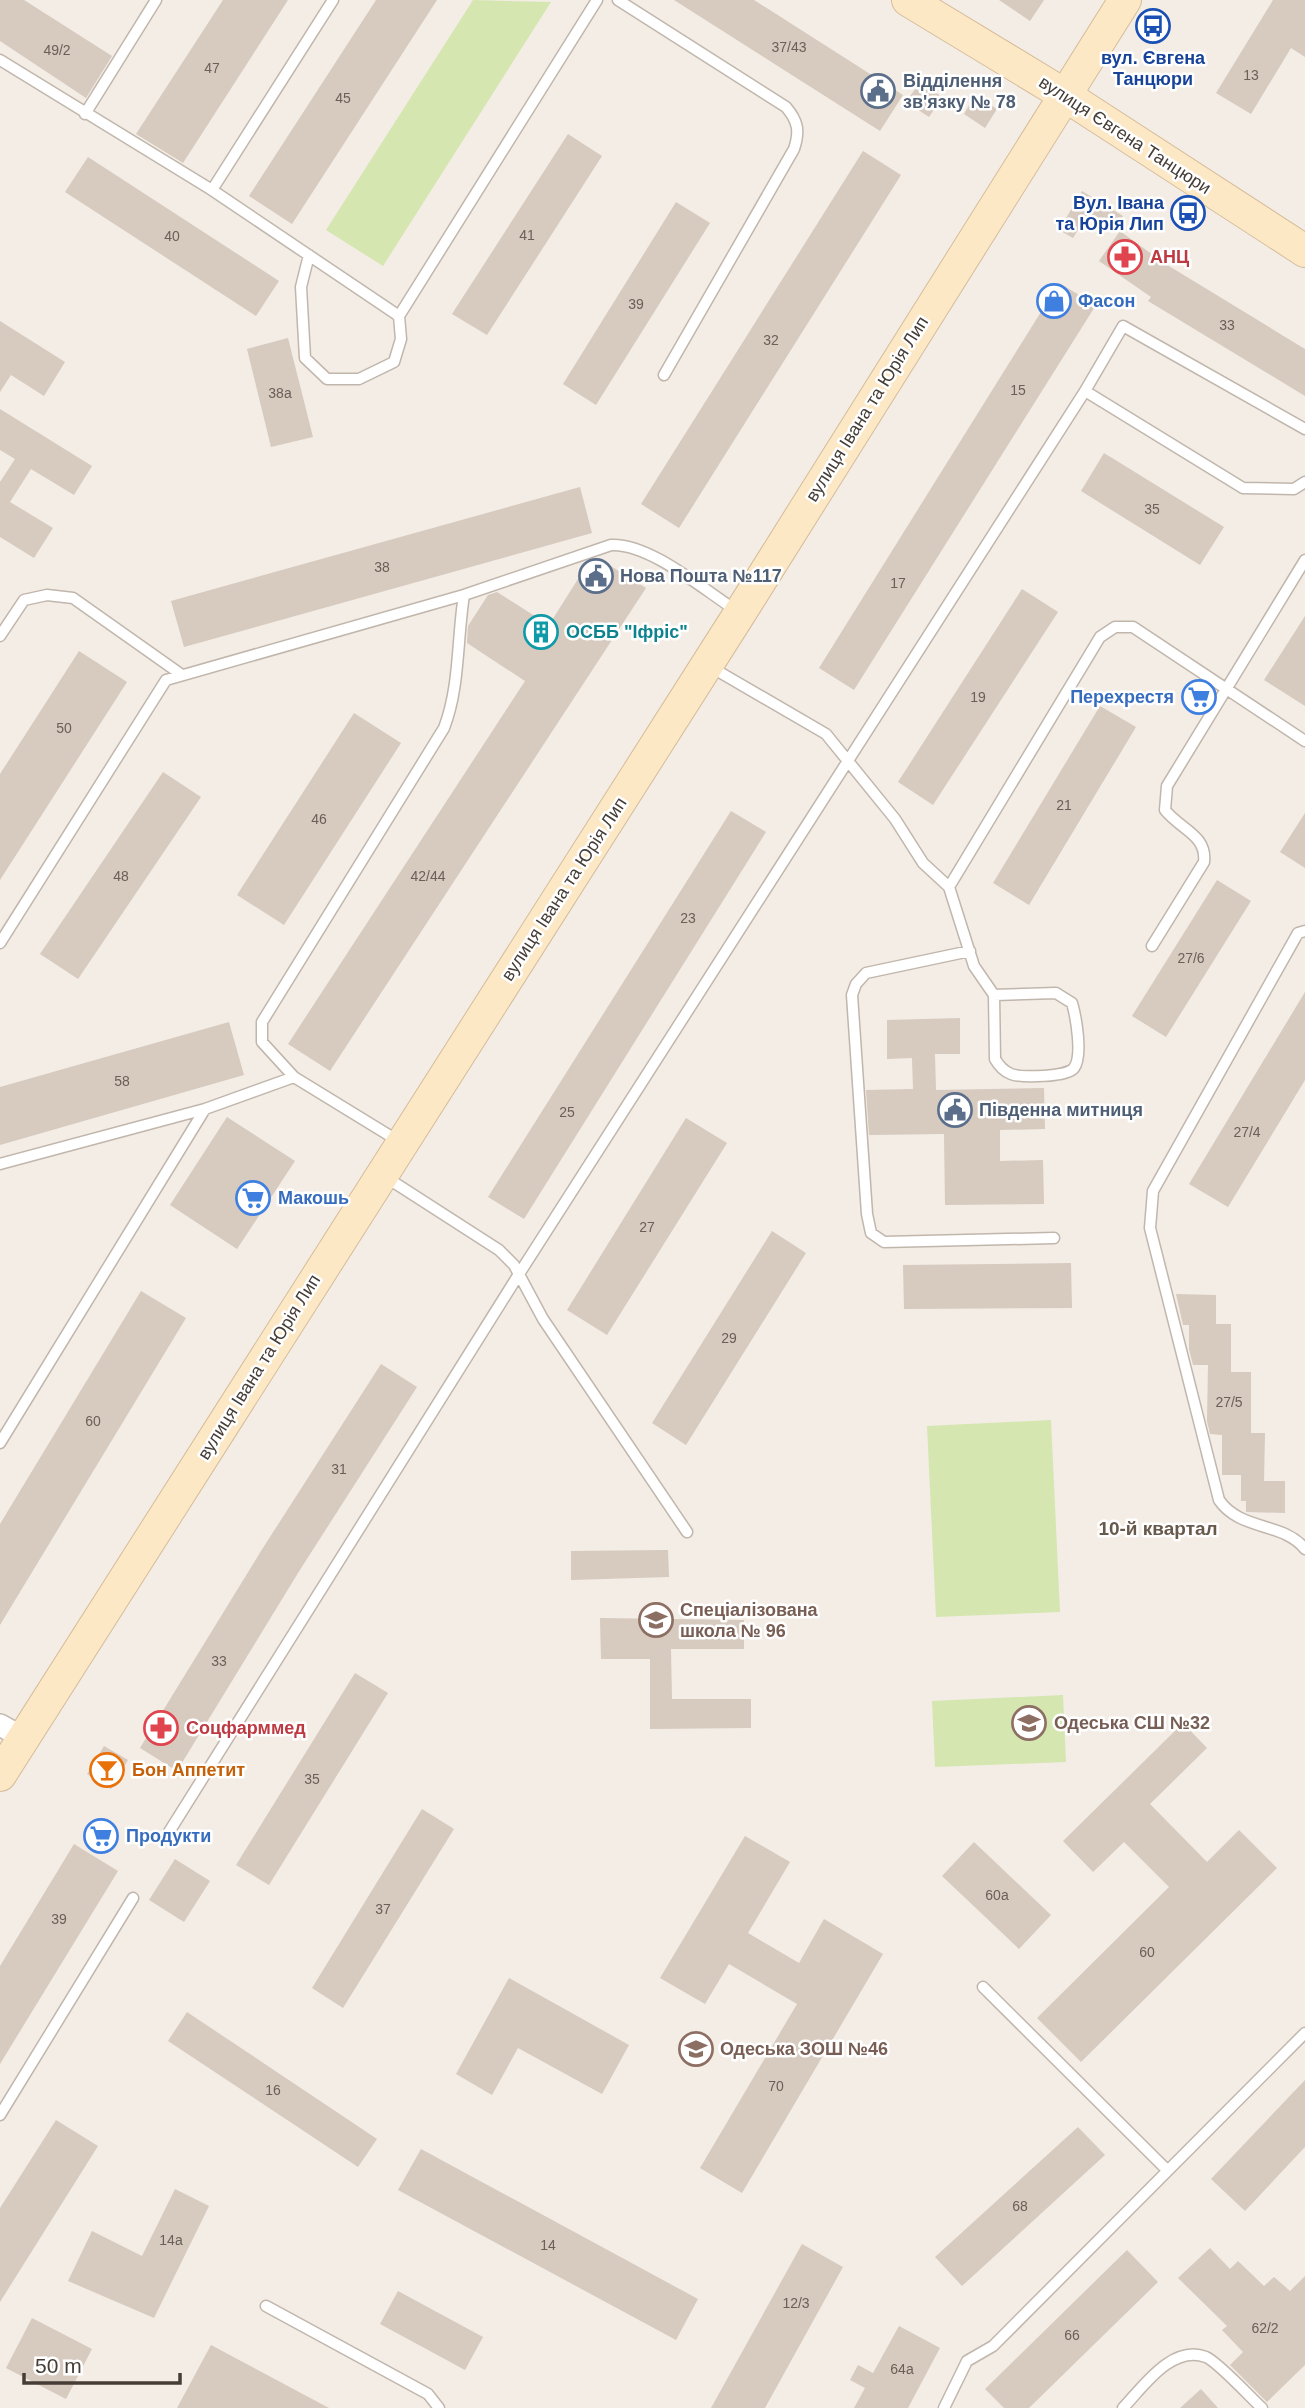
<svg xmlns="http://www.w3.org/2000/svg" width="1305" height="2408" viewBox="0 0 1305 2408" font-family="Arial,sans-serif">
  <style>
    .green { fill: #d5e6b0 }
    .building { fill: #d7cabf }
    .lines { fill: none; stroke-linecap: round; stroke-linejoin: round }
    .lane-casing { stroke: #c1b6ac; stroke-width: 13 }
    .street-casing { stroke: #c1b6ac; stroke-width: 24 }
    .secondary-casing { stroke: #d5bc99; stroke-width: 34 }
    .lane { stroke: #fff; stroke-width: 10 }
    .street { stroke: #fff; stroke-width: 21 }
    .secondary { stroke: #fde8c6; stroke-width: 32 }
    .labels { text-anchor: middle; stroke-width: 5; stroke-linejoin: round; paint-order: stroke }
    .number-label { font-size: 14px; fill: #6a6058 }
    .transit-label { font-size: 18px; font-weight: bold; fill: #164399; stroke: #fff }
    .service-label { font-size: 18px; font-weight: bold; fill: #4e5e75; stroke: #fff; text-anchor: start }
    .street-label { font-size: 18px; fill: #453d36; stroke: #fff }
    .health-label { font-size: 18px; font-weight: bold; fill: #be3a42; stroke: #fff; text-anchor: start }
    .shop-label { font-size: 18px; font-weight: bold; fill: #366cbe; stroke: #fff; text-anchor: start }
    .culture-label { font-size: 18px; font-weight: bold; fill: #0d838f; stroke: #fff; text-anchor: start }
    .education-label { font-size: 18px; font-weight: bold; fill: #785e54; stroke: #fff; text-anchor: start }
    .food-label { font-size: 18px; font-weight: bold; fill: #c56008; stroke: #fff; text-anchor: start }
    .neighbourhood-label { font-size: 19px; font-weight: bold; fill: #68594d; stroke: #fff }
  </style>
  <rect width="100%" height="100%" fill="#f3ede6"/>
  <!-- green -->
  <path class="green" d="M473,0L551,2L383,266L326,230Z
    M1051,1420L1060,1612L936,1617L927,1426Z
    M1063,1695L1066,1762L935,1767L932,1701Z"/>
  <!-- building -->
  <path class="building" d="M0,0H24L112,56L86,98L0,41Z
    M223,0H288L183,163L136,134Z
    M376,0H437L292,224L249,196Z
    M674,0H754L903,95L880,131Z
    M999,0H1044L1030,21Z
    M1273,0H1305V57L1291,48L1251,114L1216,93Z
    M920,82L939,95L940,101L929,117L906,102Z
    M975,95L997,109L985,128L964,114Z
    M568,134L602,156L487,335L452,314Z
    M863,151L901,175L679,528L641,504Z
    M88,157L279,281L256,316L65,192Z
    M1082,191L1123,216L1113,230L1087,215L1073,238L1059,230Z
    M676,202L710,223L596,405L563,384Z
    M1120,231L1164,263L1305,349V396L1148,301L1151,297L1099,261Z
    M1059,283L1096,305L854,690L819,668Z
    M0,321L65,362L44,396L11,375L0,392Z
    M288,338L313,437L271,447L247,349Z
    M0,409L92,466L74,495L31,469L10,502L53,528L34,558L0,537V482L15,459L0,450Z
    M1104,453L1224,527L1200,565L1081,491Z
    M580,487L592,533L184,647L171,601Z
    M598,558L646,588L330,1071L288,1044L525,681L467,643L468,626L488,595L497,592L549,625L590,560Z
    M1022,589L1058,612L933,805L898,782Z
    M1305,616V706L1264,680Z
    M79,651L127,682L0,880V774Z
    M1100,706L1136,727L1029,905L993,883Z
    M354,713L401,743L284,925L237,895Z
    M163,772L201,797L78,979L40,954Z
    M731,811L766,832L524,1219L488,1197Z
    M1305,813V868L1280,852Z
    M1217,880L1251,901L1166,1037L1132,1016Z
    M1305,992V1080L1228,1207L1189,1184Z
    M960,1018V1054H935L936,1090L1044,1088L1045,1129L1000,1130V1161L1043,1160L1044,1204L945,1205L944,1134L869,1135L866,1090L913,1089L912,1058L887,1059V1020Z
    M229,1022L244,1075L0,1145V1087Z
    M227,1117L295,1161L237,1249L170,1205Z
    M686,1118L727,1143L607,1335L567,1310Z
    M772,1231L806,1253L686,1445L652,1423Z
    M1071,1263L1072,1308L904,1309L903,1265Z
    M141,1291L186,1318L0,1625V1524Z
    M1176,1294L1216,1295V1324H1231V1372H1251V1433H1265L1264,1481H1285V1513L1246,1512V1501H1241V1475H1222V1435L1210,1434L1207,1421L1208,1365H1193L1189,1349V1325H1183Z
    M381,1364L417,1387L298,1573L177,1771L140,1748L261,1551Z
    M668,1550L669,1577L571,1580V1551Z
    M600,1618L744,1620V1649H671L672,1699H751V1728L650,1729V1659H601Z
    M355,1673L388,1693L269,1885L236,1865Z
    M1183,1723L1207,1748L1150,1804L1207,1862L1239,1830L1277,1868L1081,2062L1037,2018L1169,1887L1124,1842L1093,1872L1063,1841Z
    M104,1746L128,1760L111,1789L87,1774Z
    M422,1809L454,1829L343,2008L312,1988Z
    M745,1836L790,1862L748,1933L799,1963L824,1919L883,1954L742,2193L700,2168L797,2004L729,1964L705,2004L660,1978Z
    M974,1842L1051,1915L1019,1949L942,1876Z
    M74,1844L118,1871L0,2064V1966Z
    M175,1859L210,1881L184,1922L149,1900Z
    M509,1978L629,2045L602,2094L518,2048L492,2095L456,2074Z
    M187,2012L377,2139L358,2167L168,2041Z
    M1305,2080V2147L1245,2211L1211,2179Z
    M56,2120L98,2146L0,2302V2208Z
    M1078,2127L1105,2155L962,2286L935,2257Z
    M421,2149L698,2299L676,2340L398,2190Z
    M175,2189L209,2206L154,2318L68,2281L92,2231L142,2256Z
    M802,2244L843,2267L765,2408H711Z
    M1210,2248L1230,2269L1238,2261L1264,2286L1274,2277L1290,2291L1305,2276V2365L1267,2402L1230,2365L1243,2352L1222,2330L1227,2326L1178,2278Z
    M1127,2250L1158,2282L1029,2408H1004L985,2389Z
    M398,2291L483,2337L465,2370L380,2324Z
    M32,2318L92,2349L66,2399L6,2368Z
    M899,2326L940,2348L908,2408H854L865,2388L850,2380L858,2365L873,2373Z
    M211,2345L329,2408H177Z
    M1201,2389L1218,2408H1180Z"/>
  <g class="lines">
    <!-- lane casing -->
    <g class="lane-casing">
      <path id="lane" d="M618,0L786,107C798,121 800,131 794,149L664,375
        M0,60L212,190L399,316L401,339L394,362L359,379H327L305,358L301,287L309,255
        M85,114L156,0
        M212,190L333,0
        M399,316L597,0
        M1085,391L1243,488L1294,489L1305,482
        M0,636L24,600L47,595L73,598L182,675
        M709,666L826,734L895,819L923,863L949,887L974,966L994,995L1056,993L1072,1003C1076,1017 1083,1056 1074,1068C1067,1077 1022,1078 1011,1074C1003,1071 999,1066 995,1059L994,995
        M949,887L1100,637L1115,627H1133L1305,741
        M1305,931L1298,933L1153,1191L1150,1228L1219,1500C1240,1531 1284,1522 1305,1549
        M0,943L166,680L464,595L611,545C650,543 704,590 737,611
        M1152,946L1204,862C1207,835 1181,830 1165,810L1167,786L1305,560
        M970,951L866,973L856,984L852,995L867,1214L871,1233L884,1242L1054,1238
        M400,1142L294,1077L262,1042V1022L444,728C460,687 457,638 464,595
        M0,1164L205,1109L294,1077
        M384,1176L499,1250L514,1265L543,1319L687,1532
        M0,1443L205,1109
        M169,1832L519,1274L1085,391L1123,326L1305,429
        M983,1987L1166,2169
        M0,2115L133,1898
        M266,2306L428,2394L439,2408
        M944,2408L967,2361L993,2346L1305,2033
        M1123,2408C1143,2387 1172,2344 1206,2357C1218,2362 1250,2397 1262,2408"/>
    </g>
    <!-- street casing -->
    <g class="street-casing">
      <path id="street" d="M0,1725L23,1738"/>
    </g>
    <!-- secondary casing -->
    <g class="secondary-casing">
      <path id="secondary" d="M908,0L1063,94L1305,251
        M0,1775L740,613L1125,0"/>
    </g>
    <!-- lane -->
    <use href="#lane" class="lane"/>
    <!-- street -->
    <use href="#street" class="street"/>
    <!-- secondary -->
    <use href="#secondary" class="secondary"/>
  </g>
  <!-- icons -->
  <defs>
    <g id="bus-ring" transform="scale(1.75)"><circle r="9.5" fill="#fff" stroke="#1a4fb4" stroke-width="1.5"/><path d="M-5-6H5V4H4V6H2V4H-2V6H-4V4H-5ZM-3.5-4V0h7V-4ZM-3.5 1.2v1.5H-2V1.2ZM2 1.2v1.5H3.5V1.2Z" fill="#1a4fb4"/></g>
    <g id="civic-ring" transform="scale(1.75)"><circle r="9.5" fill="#fff" stroke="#5c6f8a" stroke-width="1.5"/><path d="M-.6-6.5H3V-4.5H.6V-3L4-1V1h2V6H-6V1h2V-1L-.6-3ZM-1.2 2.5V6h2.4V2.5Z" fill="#5c6f8a"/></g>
    <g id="pharmacy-ring" transform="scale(1.75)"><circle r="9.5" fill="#fff" stroke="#e0444e" stroke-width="1.5"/><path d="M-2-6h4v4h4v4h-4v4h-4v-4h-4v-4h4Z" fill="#e0444e"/></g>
    <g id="shop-ring" transform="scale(1.75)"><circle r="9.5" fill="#fff" stroke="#3f7fe0" stroke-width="1.5"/><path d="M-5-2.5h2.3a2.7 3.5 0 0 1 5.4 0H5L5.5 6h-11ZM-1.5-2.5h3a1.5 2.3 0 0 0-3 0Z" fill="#3f7fe0"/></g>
    <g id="building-ring" transform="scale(1.75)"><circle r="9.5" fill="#fff" stroke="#0f9aa8" stroke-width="1.5"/><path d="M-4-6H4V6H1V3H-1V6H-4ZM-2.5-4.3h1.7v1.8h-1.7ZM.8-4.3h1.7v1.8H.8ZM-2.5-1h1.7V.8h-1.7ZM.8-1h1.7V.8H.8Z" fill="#0f9aa8"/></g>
    <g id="supermarket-ring" transform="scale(1.75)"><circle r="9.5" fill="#fff" stroke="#3f7fe0" stroke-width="1.5"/><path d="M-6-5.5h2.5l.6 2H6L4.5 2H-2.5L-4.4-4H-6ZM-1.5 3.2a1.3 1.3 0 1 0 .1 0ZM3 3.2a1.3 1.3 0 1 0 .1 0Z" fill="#3f7fe0"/></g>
    <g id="school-ring" transform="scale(1.75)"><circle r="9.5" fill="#fff" stroke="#8d6e63" stroke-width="1.5"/><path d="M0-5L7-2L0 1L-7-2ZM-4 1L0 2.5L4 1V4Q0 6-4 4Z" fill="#8d6e63"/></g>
    <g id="bar-ring" transform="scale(1.75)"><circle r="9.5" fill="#fff" stroke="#e8710a" stroke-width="1.5"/><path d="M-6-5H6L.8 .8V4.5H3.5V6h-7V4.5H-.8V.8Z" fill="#e8710a"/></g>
  </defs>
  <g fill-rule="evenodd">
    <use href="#bus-ring" x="1153" y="26"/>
    <use href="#civic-ring" x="878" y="91"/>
    <use href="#bus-ring" x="1188" y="213"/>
    <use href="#pharmacy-ring" x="1125" y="257"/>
    <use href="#shop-ring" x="1054" y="301"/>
    <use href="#civic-ring" x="596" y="576"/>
    <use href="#building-ring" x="541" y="632"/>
    <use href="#supermarket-ring" x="1199" y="697"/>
    <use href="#civic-ring" x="955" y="1110"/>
    <use href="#supermarket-ring" x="253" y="1198"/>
    <use href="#school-ring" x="656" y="1620"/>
    <use href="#school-ring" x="1029" y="1723"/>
    <use href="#pharmacy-ring" x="161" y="1728"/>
    <use href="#bar-ring" x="107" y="1770"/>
    <use href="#supermarket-ring" x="101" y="1836"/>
    <use href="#school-ring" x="696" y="2049"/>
  </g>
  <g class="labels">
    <!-- number labels -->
    <g class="number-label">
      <text x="789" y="52">37/43</text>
      <text x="57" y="55">49/2</text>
      <text x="212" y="73">47</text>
      <text x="1251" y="80">13</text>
      <text x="343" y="103">45</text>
      <text x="527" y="240">41</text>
      <text x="172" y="241">40</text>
      <text x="636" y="309">39</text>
      <text x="1227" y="330">33</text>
      <text x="771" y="345">32</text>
      <text x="1018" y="395">15</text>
      <text x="280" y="398">38а</text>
      <text x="1152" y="514">35</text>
      <text x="382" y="572">38</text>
      <text x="898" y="588">17</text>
      <text x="978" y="702">19</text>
      <text x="64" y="733">50</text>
      <text x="1064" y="810">21</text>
      <text x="319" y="824">46</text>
      <text x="121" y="881">48</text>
      <text x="428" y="881">42/44</text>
      <text x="688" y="923">23</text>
      <text x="1191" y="963">27/6</text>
      <text x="122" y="1086">58</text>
      <text x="567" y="1117">25</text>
      <text x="1247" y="1137">27/4</text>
      <text x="647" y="1232">27</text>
      <text x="729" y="1343">29</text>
      <text x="1229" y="1407">27/5</text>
      <text x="93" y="1426">60</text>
      <text x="339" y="1474">31</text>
      <text x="219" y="1666">33</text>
      <text x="312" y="1784">35</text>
      <text x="997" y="1900">60а</text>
      <text x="383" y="1914">37</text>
      <text x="59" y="1924">39</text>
      <text x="1147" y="1957">60</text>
      <text x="776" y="2091">70</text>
      <text x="273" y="2095">16</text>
      <text x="1020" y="2211">68</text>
      <text x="171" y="2245">14а</text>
      <text x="548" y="2250">14</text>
      <text x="796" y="2308">12/3</text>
      <text x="1265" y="2333">62/2</text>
      <text x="1072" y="2340">66</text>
      <text x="902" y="2374">64а</text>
    </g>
    <!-- transit labels -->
    <g class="transit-label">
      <text x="1153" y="64">вул. Євгена<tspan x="1153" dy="21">Танцюри</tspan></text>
      <text x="1164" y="209" text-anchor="end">Вул. Івана<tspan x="1164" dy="21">та Юрія Лип</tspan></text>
    </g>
    <!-- service labels -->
    <g class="service-label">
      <text x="903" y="87">Відділення<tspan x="903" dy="21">зв'язку № 78</tspan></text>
      <text x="620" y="582">Нова Пошта №117</text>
      <text x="979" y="1116">Південна митниця</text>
    </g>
    <!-- street labels -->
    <g class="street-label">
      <text transform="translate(1125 135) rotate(33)" y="6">вулиця Євгена Танцюри</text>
      <text transform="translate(867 409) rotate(-58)" y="6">вулиця Івана та Юрія Лип</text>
      <text transform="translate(564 889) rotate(-57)" y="6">вулиця Івана та Юрія Лип</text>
      <text transform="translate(259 1367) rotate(-58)" y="6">вулиця Івана та Юрія Лип</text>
    </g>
    <!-- health labels -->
    <g class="health-label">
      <text x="1150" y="263">АНЦ</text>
      <text x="186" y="1734">Соцфарммед</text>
    </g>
    <!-- shop labels -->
    <g class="shop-label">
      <text x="1078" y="307">Фасон</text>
      <text x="1174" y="703" text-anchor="end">Перехрестя</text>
      <text x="278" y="1204">Макошь</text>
      <text x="126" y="1842">Продукти</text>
    </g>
    <!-- culture labels -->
    <g class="culture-label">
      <text x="566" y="638">ОСББ "Іфріс"</text>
    </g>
    <!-- education labels -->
    <g class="education-label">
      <text x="680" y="1616">Спеціалізована<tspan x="680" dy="21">школа № 96</tspan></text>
      <text x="1054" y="1729">Одеська СШ №32</text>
      <text x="720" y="2055">Одеська ЗОШ №46</text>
    </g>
    <!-- food labels -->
    <g class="food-label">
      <text x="132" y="1776">Бон Аппетит</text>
    </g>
    <!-- neighbourhood labels -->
    <g class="neighbourhood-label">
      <text x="1158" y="1535">10-й квартал</text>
    </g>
  </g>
  <!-- scale -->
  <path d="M24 2373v10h156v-10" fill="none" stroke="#453d36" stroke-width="3.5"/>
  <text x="35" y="2373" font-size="21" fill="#453d36" stroke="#ffffff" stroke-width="5" paint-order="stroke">50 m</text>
</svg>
